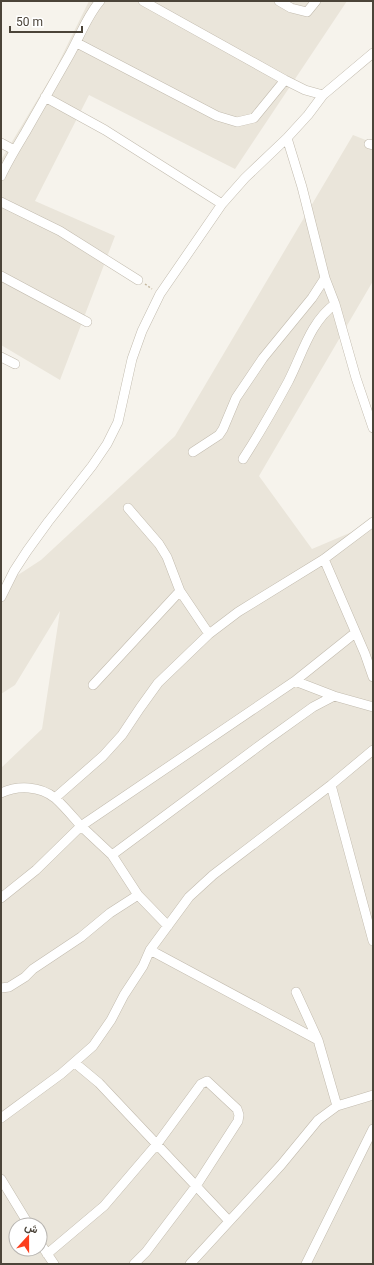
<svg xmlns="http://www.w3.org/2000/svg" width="374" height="1265" viewBox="0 0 374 1265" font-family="Roboto,Vazirmatn,sans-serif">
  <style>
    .residential { fill: #eae5da; fill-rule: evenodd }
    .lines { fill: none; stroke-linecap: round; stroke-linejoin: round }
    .street-casing { stroke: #c2bbae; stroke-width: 10 }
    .path { stroke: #c4b79f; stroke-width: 1.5; stroke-dasharray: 2 2; stroke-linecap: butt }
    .street { stroke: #fff; stroke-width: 9 }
  </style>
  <rect width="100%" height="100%" fill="#f6f3ec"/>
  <!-- residential -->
  <path class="residential" d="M89,1H347L235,169L89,95L35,201L115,236L60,380L1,345V160L54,72Z
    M353,135L373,143V281L259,476L312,549L373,523V1264H1V768L42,729L60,611L15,685L1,694V586L41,560L175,436ZM16,1225H40V1249H16Z"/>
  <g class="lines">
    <!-- street casing -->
    <g class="street-casing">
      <path id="street" d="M143,1L285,80L305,90L323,95L373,53
        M279,1L291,8L307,12L316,1
        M77,43L217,116L237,122L254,118L285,80
        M45,97L105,130L222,204
        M287,138L302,187L325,278L335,304L356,378L373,428
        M1,143L14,150
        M369,144L373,145
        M1,176C8,161 16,148 25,133C40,107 55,80 70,54C80,36 87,16 100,1
        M1,202L60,231L138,280
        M1,276L87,322
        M1,357L15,364
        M193,452L219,435L223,429L236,398L263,358L312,298L325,278
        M243,459C259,434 274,408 288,382C302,355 310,322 335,304
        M128,508L159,544L167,557L180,591L209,634
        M324,559L365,654L373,677
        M1,597L14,571L27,551L48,522L92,466L107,444L118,422L132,359L142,331L160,294L222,204L245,178L287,138L308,115L323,95
        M295,681L355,633
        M93,685L180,591
        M331,785L373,941
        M1,793C18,785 40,786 55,798C64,806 73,817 81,826L295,681L334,696L373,707
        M55,798L103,756L122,735L140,708L158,683L209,634L238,612L324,559L373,522
        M112,855L267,740L313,707L334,696
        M1,898L36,870L81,826L112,855L138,895L168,926
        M150,950L318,1040
        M1,988L9,987L25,977L33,969L81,937L110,913L138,895
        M296,992L318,1040L337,1106
        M75,1063L99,1083L229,1221
        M1,1118L61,1074L93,1046L111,1020L124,995L143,966L150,950L189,897L213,875L331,785L373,750
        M1,1179L29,1225
        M40,1243L54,1264
        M47,1254L104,1206L157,1144L201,1084L207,1081L237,1109L239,1115L238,1121L196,1186L146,1252L134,1264
        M190,1264L281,1165L318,1120L337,1106L373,1095
        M306,1264L373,1129"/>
    </g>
    <!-- path -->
    <path class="path" d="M145,284L152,289"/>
    <!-- street -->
    <use href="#street" class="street"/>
  </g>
  <!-- border -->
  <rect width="374" height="1265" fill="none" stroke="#4b4439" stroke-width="4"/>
  <!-- north arrow -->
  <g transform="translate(28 1237) rotate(21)"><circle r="19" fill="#ffffff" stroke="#b7b4b0"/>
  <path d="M0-3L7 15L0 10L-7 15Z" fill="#fc3f1d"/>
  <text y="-6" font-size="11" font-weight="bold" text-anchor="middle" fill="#4b4439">ش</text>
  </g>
  <!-- scale -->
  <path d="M10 26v6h72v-6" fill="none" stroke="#4b4439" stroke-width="2"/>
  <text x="16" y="26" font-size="12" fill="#4b4439" stroke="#ffffff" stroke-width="3" paint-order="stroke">50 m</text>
</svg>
